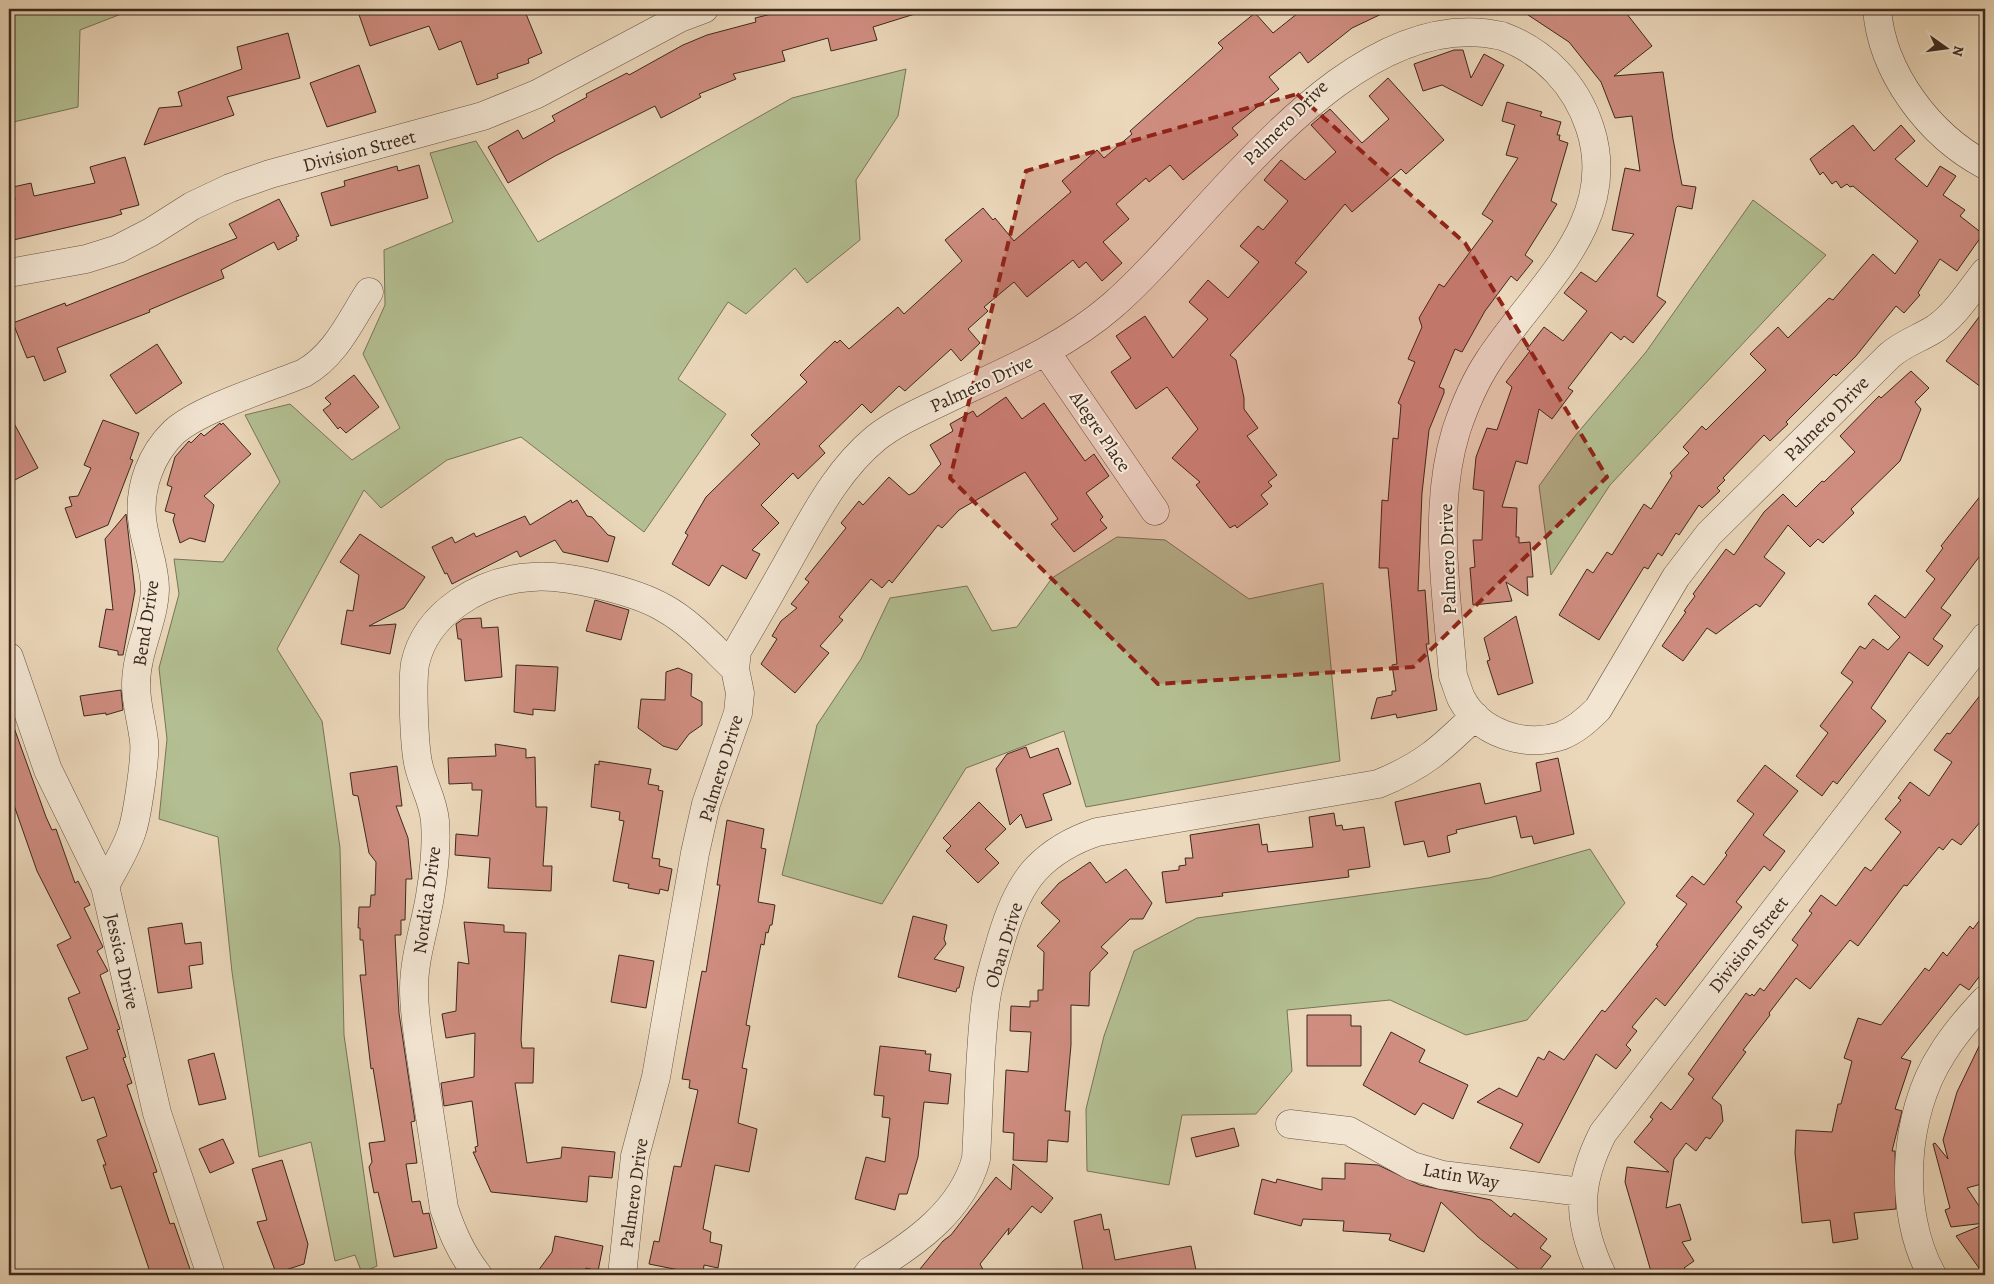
<svg xmlns="http://www.w3.org/2000/svg" width="1994" height="1284" viewBox="0 0 1994 1284" font-family="Alegreya,serif">
  <style>
    .green { fill: #b3bf92; stroke: #787458 }
    .building { fill: #cf8d80; stroke: #3c281e }
    .lines { fill: none; stroke-linecap: round; stroke-linejoin: round }
    .minor-casing { stroke: #685445; stroke-width: 29 }
    .minor { stroke: #f2e5d2; stroke-width: 28 }
    .marked { fill: #8f2418; fill-opacity: 0.2; stroke: #8f2418; stroke-width: 4; stroke-dasharray: 10 6; stroke-linejoin: round }
    .labels { text-anchor: middle; stroke-width: 4; stroke-linejoin: round; paint-order: stroke }
    .street-label { font-size: 19px; fill: #3c281e; stroke: #f2e5d2 }
  </style>
  <rect width="100%" height="100%" fill="#ebd7ba"/>
  <filter id="stains"><feTurbulence type="fractalNoise" baseFrequency=".004" numOctaves="4"/><feColorMatrix values="0 0 0 0 .2 0 0 0 0 .09 0 0 0 0 .02 0 0 0 .5 -.17"/></filter>
  <radialGradient id="worn" r=".72"><stop offset=".6" stop-color="#630" stop-opacity="0"/><stop offset="1" stop-color="#630" stop-opacity=".3"/></radialGradient>
  <!-- green -->
  <path class="green" d="M9,9H134L80,30L78,107L9,123Z
    M906,69L898,116L856,180L860,240L807,283L795,268L746,314L728,302L678,379L726,414L644,532L521,437L447,460L381,508L364,490L277,649L322,721L340,848L344,1035L377,1266L362,1273L355,1255L335,1261L311,1142L259,1157L232,972L218,837L159,819L167,739L159,668L179,594L174,559L223,562L280,482L245,415L290,404L352,460L400,428L363,354L385,305L384,250L453,222L430,153L476,141L538,242L792,98Z
    M1753,200L1826,255L1610,485L1551,575L1539,486L1575,436L1646,352Z
    M1117,537L1165,540L1249,599L1323,583L1340,761L1086,807L1064,731L966,768L882,904L782,875L817,725L861,659L890,598L967,586L992,631L1017,627L1052,578Z
    M1590,849L1625,903L1527,1020L1466,1035L1390,1000L1287,1010L1292,1071L1256,1114L1182,1115L1169,1185L1087,1171L1086,1109L1104,1036L1134,951L1197,918L1489,878Z"/>
  <!-- building -->
  <path class="building" d="M357,9H524L542,53L528,59L529,63L497,74L498,78L477,85L461,41L439,50L429,26L370,46Z
    M792,9H917L918,13L873,27L877,40L831,51L828,38L782,51L785,61L733,74L736,79L699,94L701,97L661,118L655,106L555,156L508,183L488,147L518,130L523,139L555,121L552,116L587,97L586,94L627,73L629,75L683,45L707,35L756,22L755,18Z
    M1303,9H1392L1352,28L1308,63L1300,52L1269,77L1279,89L1232,128L1238,135L1183,180L1170,165L1149,182L1146,178L1116,204L1129,219L1103,242L1122,263L1102,281L1086,262L1079,268L1073,260L1027,297L1014,282L984,307L988,311L968,329L980,343L961,361L951,349L905,391L899,386L871,413L862,404L819,446L825,453L798,479L793,473L761,505L779,523L752,550L760,554L746,579L722,565L709,586L672,564L688,535L685,533L706,497L760,444L751,435L807,382L800,375L809,366L835,341L837,343L840,340L849,349L898,307L904,314L962,261L945,240L983,208L993,220L995,218L1014,241L1071,192L1062,181L1097,150L1104,158L1132,134L1130,131L1221,50L1223,48L1218,43L1255,13L1273,33Z
    M1519,9H1623L1652,46L1614,76L1663,72L1673,139L1682,185L1696,187L1692,209L1678,206L1676,208L1657,296L1666,302L1633,343L1624,336L1621,340L1611,332L1568,388L1573,391L1552,419L1539,409L1527,464L1516,461L1502,507L1517,508L1516,537H1519V543L1530,542L1533,577H1527L1528,596L1506,582L1512,601L1473,605L1470,568L1475,567L1473,540H1482L1484,491L1473,489L1476,457L1487,428L1497,430L1512,387L1506,382L1530,351L1527,349L1544,327L1563,341L1587,311L1564,293L1581,272L1596,282L1634,234L1612,230L1625,168L1640,171L1632,116L1615,118L1601,82L1569,42Z
    M288,33L300,78L227,97L234,115L144,145L159,108L182,106L178,92L242,69L237,47Z
    M1454,50H1463L1471,78L1484,54L1504,65L1482,106L1442,85L1423,91L1414,64Z
    M359,65L376,112L327,127L310,83Z
    M1388,78L1444,140L1406,174L1401,169L1352,212L1345,204L1295,263L1307,272L1230,355L1236,360L1244,398V409L1258,428L1247,436L1277,475L1268,482L1272,486L1261,495L1268,504L1237,528L1235,525L1230,528L1196,485L1200,482L1172,458L1198,429L1167,387L1136,409L1111,372L1131,358L1116,336L1145,316L1173,358L1208,319L1189,302L1208,280L1228,298L1259,262L1240,246L1258,226L1263,230L1288,201L1264,180L1281,160L1305,180L1336,152L1311,125L1330,109L1362,143L1389,119L1369,96Z
    M1507,102L1542,112L1540,116L1561,122L1557,135H1560L1559,140L1568,143L1551,201L1557,204L1525,255L1533,261L1517,281L1511,276L1485,311L1462,352L1455,349L1439,387L1444,389V393L1429,430L1422,493L1418,591L1425,590L1429,644H1426L1437,710L1397,718L1396,714L1371,719L1377,698L1392,695V691H1396L1392,665L1397,664L1388,568H1379L1382,500L1388,501L1393,438L1398,439L1401,405L1398,403L1415,362L1408,359L1422,327L1419,318L1439,284L1444,287L1493,221L1482,214L1518,158L1506,155L1515,125L1502,121Z
    M1853,125L1874,151L1901,125L1915,141L1895,159L1927,187L1940,166L1956,176L1943,195L1965,210L1960,216L1983,234L1957,271L1940,259L1918,293L1920,295L1904,313L1896,306L1856,356L1836,376L1834,374L1786,422L1788,424L1770,441L1764,435L1723,478L1725,480L1717,488L1720,491L1702,508L1699,505L1679,535L1676,533L1662,556L1658,553L1648,569L1644,567L1599,640L1559,615L1587,569L1593,573L1607,552L1612,555L1644,504L1651,509L1672,476L1670,473L1689,453L1683,447L1702,426L1706,430L1766,370L1750,354L1778,327L1788,338L1829,298L1833,300L1873,254L1895,274L1918,241L1853,186L1850,187L1847,184L1841,188L1836,181L1832,184L1823,172L1820,175L1810,159Z
    M125,157L139,205L120,210L122,214L112,217L9,241V201L15,200L13,187L31,183L34,196L95,183L90,167Z
    M419,165L428,198L331,226L321,193L345,186L344,181L397,166L398,171Z
    M279,199L299,236L296,237L297,240L278,250L274,242L221,270L224,278L149,310L150,312L57,348L66,372L44,381L34,356L27,358L13,323L65,303L66,306L237,238L229,224Z
    M1985,309V390L1946,361Z
    M157,344L182,383L136,414L110,375Z
    M1911,371L1929,388L1915,402L1921,409L1900,461L1851,509L1854,513L1823,543L1818,539L1810,547L1788,525L1764,557L1785,573L1760,607L1756,604L1716,634L1707,628L1683,661L1662,646L1686,612L1684,611L1695,596L1693,594L1726,549L1734,555L1764,512L1783,494L1796,507L1822,481L1824,482L1855,452L1840,436L1879,396L1881,398Z
    M354,375L379,407L346,433L340,427L338,429L323,410L331,404L325,398Z
    M1006,397L1022,419L1044,403L1085,461L1094,454L1109,476L1086,493L1103,517L1100,520L1107,528L1074,552L1051,524L1058,519L1025,472L959,510L942,528L938,525L892,583L889,580L882,588L871,579L839,617L843,620L820,646L829,653L795,693L761,664L777,639L772,636L781,621L797,608L791,604L809,582L805,579L846,528L841,523L859,501L863,505L889,477L909,495L915,492L941,464L930,445L953,431L950,424L973,411L977,417Z
    M9,414L38,468L9,483Z
    M103,420L139,433L130,459L133,460L108,525L76,538L65,508L72,506L69,497L78,496L91,468L84,465Z
    M220,423L221,425L223,423L251,454L204,496L214,505L205,542L190,538L180,543L173,520L175,514L165,511L172,487L167,485L175,457L189,441L191,443L201,433L204,436Z
    M1985,490V549L1941,608L1951,615L1933,639L1943,646L1928,666L1909,652L1871,708L1886,721L1837,784L1833,781L1822,796L1796,776L1828,733L1820,726L1853,682L1841,673L1860,646L1865,649L1873,639L1888,650L1900,637L1868,604L1875,595L1905,618L1935,579L1926,571L1943,548L1941,546Z
    M571,500L572,503L577,500L587,516L592,517L608,535L615,537L608,562L563,552L555,540L520,557L517,551L452,584L447,573L445,574L432,547L452,537L455,543L474,533L476,537L525,516L530,525Z
    M126,514L135,591L123,655H118V651L99,647L106,609L113,610L105,539Z
    M360,534L425,577L404,608L369,626L396,624L390,654L341,644L347,610L353,611L359,575L340,562Z
    M595,600L629,610L621,640L586,631Z
    M1516,616L1533,683L1498,695L1487,661L1490,660L1484,638Z
    M481,618L482,628L498,627L502,677L465,681L461,639H458L456,624L463,619Z
    M516,665L558,667L555,711L533,709V715L514,712Z
    M678,668L692,674L691,696L702,702V725L689,734L677,750L663,746L638,728L641,699L665,700L666,672Z
    M1985,689V816L1961,845L1952,839L1943,850L1939,847L1907,886L1904,885L1858,946L1850,940L1810,989L1796,978L1769,1013L1770,1015L1743,1050L1746,1052L1712,1098L1721,1105L1723,1121L1710,1139L1706,1137L1696,1151L1686,1143L1674,1159L1666,1208L1680,1204L1691,1240L1682,1242L1694,1261L1684,1268L1689,1275H1652L1625,1182L1627,1167L1669,1172L1634,1142L1653,1119L1650,1117L1661,1102L1671,1110L1694,1079L1688,1074L1746,993L1750,996L1752,994L1754,996L1760,988L1764,991L1798,945L1792,940L1812,913L1809,911L1821,895L1836,906L1865,867L1871,871L1901,832L1885,819L1901,800L1898,798L1910,782L1929,796L1952,762L1934,750L1947,733L1950,734Z
    M121,690L123,710L106,715V713L84,716L80,696Z
    M9,722H12L46,817L52,830L56,829L75,883L78,881L90,905L84,908L103,947L97,951L108,971L100,975L120,1029L117,1030L126,1057L123,1058L132,1083L127,1085L157,1172L153,1173L170,1224L174,1223L192,1275H151L121,1186L111,1189L103,1165H106L97,1140L107,1136L94,1097L82,1101L66,1057L88,1049L68,998L80,993L57,945L71,938L37,871L9,791Z
    M495,744L526,749V758L535,757L536,807H547L543,866H552L551,891L488,888L490,858L455,855L456,834L478,836L482,790H472V783L449,784L448,758L496,756Z
    M1026,747L1030,758L1058,748L1071,784L1043,794L1052,820L1026,828L1021,814L1010,825L996,769L1007,754Z
    M1558,758L1574,834L1534,844L1532,836L1521,838L1516,816L1456,830L1457,833L1447,836L1450,852L1428,857L1424,841L1404,845L1395,802L1480,783L1485,804L1541,791L1536,763Z
    M599,761L651,769L648,784L659,786L658,790L663,791L652,858L660,859L659,866L672,869L668,891L660,889L659,894L628,888L629,884L613,881L624,821L619,820L620,812L591,807L595,764L599,765Z
    M1765,765L1798,791L1763,835L1785,851L1770,871L1764,866L1736,902L1742,907L1665,1006L1656,998L1632,1027L1637,1031L1626,1045L1631,1050L1616,1069L1596,1054L1539,1163L1510,1148L1523,1124L1477,1102L1499,1088L1517,1097L1538,1057L1544,1060L1549,1051L1564,1060L1602,1010L1605,1012L1658,946L1656,945L1687,904L1676,896L1692,876L1704,885L1727,855L1725,853L1751,818L1754,814L1737,801Z
    M397,766L402,806H396L408,838L412,879H406L405,920H401V935H395L399,1013L415,1121L411,1122L417,1163L406,1164L412,1202L420,1201L423,1214L429,1213L437,1248L394,1257L378,1192L374,1193L369,1167L372,1162L369,1143L385,1141L373,1068L371,1069L360,975H366L363,940H360V928H358L359,907H370L371,895H375L376,862L369,853L358,796L353,795L350,773Z
    M979,802L1006,829L985,849L999,863L978,883L946,851L951,846L943,838Z
    M1334,813L1336,826L1342,825L1343,830L1364,827L1370,867L1348,870L1349,877L1222,893L1223,896L1166,903L1162,872L1179,870V866L1186,865L1185,858H1193L1190,835L1259,824L1262,845L1267,844L1268,852L1313,847L1309,817Z
    M727,820L764,829L761,848L766,849L758,902L775,905L772,925H770L768,933L766,932L764,945L761,944L746,1025L750,1026L742,1068L747,1069L738,1123L757,1129L749,1172L715,1165L703,1229L711,1232L710,1242L722,1245L718,1268L704,1265L703,1273L699,1274L649,1264L654,1241L659,1242L674,1166L681,1167L698,1090L689,1088L690,1080L682,1079L702,971L706,972L720,885H717Z
    M1090,862L1106,883L1126,869L1152,903L1143,919H1130L1101,947L1108,953L1090,972L1089,1006L1071,1005V1045L1065,1111H1070L1068,1142L1048,1140L1047,1162L1013,1160L1014,1133L1003,1132L1006,1070L1028,1072L1031,1032L1010,1031L1011,1006L1030,1007V1001H1038V990H1043L1044,952L1037,946L1060,921L1041,903L1059,883Z
    M1985,913V969L1969,990L1960,984L1901,1058L1911,1061L1895,1109L1902,1111L1892,1151H1895L1896,1209L1854,1213L1858,1239L1833,1243L1830,1220L1802,1223L1795,1153L1796,1130L1832,1132L1838,1104H1841L1852,1061L1844,1058L1858,1018L1881,1025L1925,968L1929,971L1943,952L1947,956L1970,926L1973,929Z
    M913,916L947,925L944,939L946,944L934,959L964,967L959,988H957L956,992L898,977Z
    M464,922L504,925V932L526,933L521,1040L522,1048H534L533,1083H515L527,1163L561,1158L562,1147L615,1152L612,1178L589,1176L587,1202L491,1192L473,1152H476L475,1147L478,1146L472,1101L444,1106L441,1083L474,1077L475,1033L446,1038L442,1014L456,1011L458,962L469,964Z
    M182,923L185,944L201,942L203,964L189,966L192,988L158,993L148,928Z
    M619,955L654,961L646,1008L611,1002Z
    M1307,1015H1351V1026H1361V1066H1307Z
    M1391,1032L1425,1050L1419,1062L1468,1085L1453,1119L1423,1103L1415,1115L1363,1085Z
    M1985,1034V1183L1967,1188L1985,1215V1223L1951,1227L1945,1210L1950,1208L1933,1144L1935,1143L1948,1159L1943,1140L1957,1092Z
    M880,1046L926,1051L925,1054H931L929,1071L951,1074L948,1104L924,1102L918,1157L907,1194H899L895,1210L855,1199L866,1157L885,1162L890,1118L882,1117L884,1096L874,1095Z
    M214,1053L226,1099L199,1105L188,1060Z
    M1234,1128L1239,1146L1196,1157L1191,1138Z
    M223,1139L234,1163L210,1173L199,1149Z
    M282,1160L308,1244L304,1264L276,1273L257,1222L267,1220L252,1169Z
    M1345,1163L1378,1165L1420,1185L1491,1200L1511,1217L1514,1213L1547,1239L1540,1248L1551,1256L1536,1275H1526L1478,1237L1441,1202L1424,1252L1389,1240L1391,1234L1343,1231L1344,1221L1303,1219L1301,1226L1254,1214L1262,1179L1276,1183L1277,1179L1322,1190V1178L1345,1179Z
    M1013,1164L1053,1198L1041,1213L1032,1206L1008,1235L1009,1228L980,1264L986,1275H915L943,1241L951,1235L996,1177L1011,1190Z
    M1101,1214L1104,1230L1109,1229L1115,1260L1191,1246L1197,1275H1084L1074,1221Z
    M1985,1224V1275H1984L1956,1236Z
    M555,1236L603,1246L598,1271L586,1268L584,1275H535L552,1252Z"/>
  <g class="lines">
    <!-- minor casing -->
    <g class="minor-casing">
      <path id="minor" d="M1877,9C1882,73 1929,135 1985,165
        M9,273L86,259L118,249L151,232L192,206L230,188L270,174L483,116L537,94L680,18L704,9
        M1046,352L1155,511
        M9,657L48,770L105,886L157,1113L211,1275
        M105,886C114,868 126,850 132,831C137,816 146,757 144,741C142,723 136,704 136,685C136,651 154,622 155,589C155,564 144,542 142,518C139,487 151,454 174,432C199,409 270,387 304,373C336,355 350,321 369,292
        M1290,1124L1349,1131L1412,1166L1442,1175L1582,1192
        M478,1275C462,1255 452,1233 444,1208C437,1165 431,1121 424,1078C420,1048 414,1019 414,989C414,957 425,927 430,896C434,872 437,846 435,821C433,800 424,787 419,767C414,749 412,683 415,664C426,612 482,580 532,577C565,574 635,591 664,608C691,623 712,647 735,669
        M622,1275L635,1156L656,1077L695,853L706,804L738,713L740,693L735,669L737,651C758,615 778,580 798,544C820,505 841,467 876,438C899,420 927,409 953,396C1009,370 1066,346 1113,305C1210,221 1348,0 1502,36C1545,52 1576,85 1590,128C1621,223 1535,289 1489,360C1475,381 1464,407 1456,431C1432,510 1447,595 1453,676C1456,683 1458,691 1461,698C1479,733 1524,748 1561,736C1576,730 1587,720 1598,709L1676,577L1709,534L1889,356C1902,344 1918,339 1933,330C1955,316 1969,292 1985,272
        M867,1275L870,1271C914,1244 962,1211 976,1159C979,1108 979,1057 985,1007C987,984 995,962 1001,940C1008,916 1018,888 1036,869C1053,851 1073,840 1097,832L1378,784C1423,766 1441,749 1475,716
        M1602,1275C1577,1222 1576,1186 1603,1133L1985,637
        M1932,1275C1897,1212 1903,1114 1942,1054C1954,1034 1969,1017 1985,1000"/>
    </g>
    <!-- minor -->
    <use href="#minor" class="minor"/>
  </g>
  <!-- marked area -->
  <path class="marked" d="M1297,94L1465,243L1607,477L1413,667L1158,684L950,478L1026,171Z"/>
  <g class="labels">
    <!-- street labels -->
    <g class="street-label">
      <text transform="translate(1285 122) rotate(-45)" y="7">Palmero Drive</text>
      <text transform="translate(359 150) rotate(-15)" y="7">Division Street</text>
      <text transform="translate(981 383) rotate(-25)" y="7">Palmero Drive</text>
      <text transform="translate(1826 418) rotate(-45)" y="7">Palmero Drive</text>
      <text transform="translate(1101 431) rotate(56)" y="7">Alegre Place</text>
      <text transform="translate(1447 559) rotate(-92)" y="7">Palmero Drive</text>
      <text transform="translate(145 623) rotate(-81)" y="7">Bend Drive</text>
      <text transform="translate(720 768) rotate(-73)" y="7">Palmero Drive</text>
      <text transform="translate(426 900) rotate(-82)" y="7">Nordica Drive</text>
      <text transform="translate(1748 944) rotate(-52)" y="7">Division Street</text>
      <text transform="translate(1003 945) rotate(-73)" y="7">Oban Drive</text>
      <text transform="translate(123 961) rotate(77)" y="7">Jessica Drive</text>
      <text transform="translate(1461 1175) rotate(10)" y="7">Latin Way</text>
      <text transform="translate(633 1193) rotate(-82)" y="7">Palmero Drive</text>
    </g>
  </g>
  <!-- margin -->
  <rect width="1994" height="1284" fill="none" stroke="#ebd7ba" stroke-width="30"/>
  <rect x="10" y="10" width="1974" height="1264" fill="none" stroke="#3c281e" stroke-width="2.5"/>
  <rect x="15" y="15" width="1964" height="1254" fill="none" stroke="#3c281e"/>
  <!-- north arrow -->
  <g transform="translate(1946 48) rotate(104)" stroke="#f2e5d2" stroke-width="4" paint-order="stroke">
  <path d="M0-4L9 19L0 12L-9 19Z" fill="#3c281e"/>
  <text y="-8" font-size="14" font-weight="bold" text-anchor="middle" fill="#3c281e">N</text>
  </g>
  <rect width="100%" height="100%" filter="url(#stains)"/>
  <rect width="100%" height="100%" fill="url(#worn)"/>
</svg>
